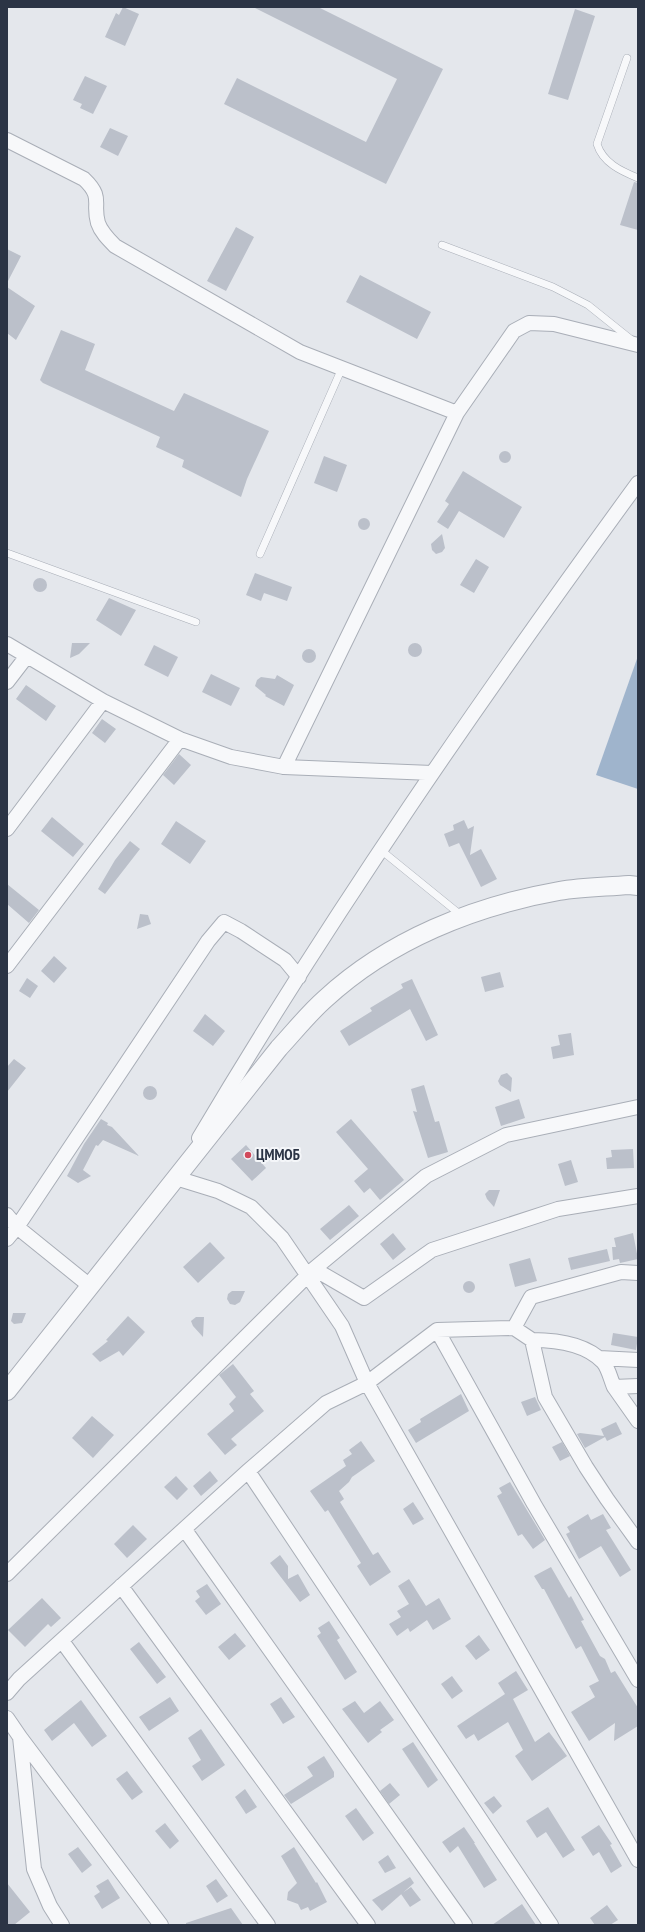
<svg xmlns="http://www.w3.org/2000/svg" width="645" height="1932" viewBox="0 0 645 1932" font-family="'PT Sans Narrow',sans-serif">
  <style>
    .water { fill: #9fb4cc }
    .building { fill: #bbc0ca }
    .lines { fill: none; stroke-linecap: round; stroke-linejoin: round }
    .service-casing { stroke: #a9aeb7; stroke-width: 8 }
    .minor-casing { stroke: #a9aeb7; stroke-width: 16 }
    .tertiary-casing { stroke: #a9aeb7; stroke-width: 20 }
    .service { stroke: #f7f8fa; stroke-width: 7 }
    .minor { stroke: #f7f8fa; stroke-width: 14 }
    .tertiary { stroke: #f7f8fa; stroke-width: 18 }
    .poi-dot { fill: #d1495b; stroke: #f4f6f9; stroke-width: 1.5 }
    .labels { text-anchor: middle; stroke-width: 4; stroke-linejoin: round; paint-order: stroke }
    .poi-label { font-size: 15px; font-weight: bold; fill: #2b3445; stroke: #f4f6f9; text-anchor: start }
  </style>
  <rect width="100%" height="100%" fill="#e4e7ec"/>
  <!-- water -->
  <path class="water" d="M638,656V789L596,775Z"/>
  <!-- building -->
  <path class="building" d="M123,7L139,14L125,46L105,37L116,13L119,15Z
    M253,7H318L443,69L386,184L224,104L237,78L366,142L397,79Z
    M575,9L595,16L568,100L548,94Z
    M85,76L107,86L93,114L80,108L82,104L73,100Z
    M110,128L128,136L118,156L100,147Z
    M634,182L638,183V230L620,225Z
    M236,227L254,237L226,291L207,281Z
    M7,249L21,256L7,283Z
    M360,275L431,312L417,339L346,302Z
    M7,287L35,306L16,340L7,333Z
    M61,330L95,344L85,370L174,411L184,393L269,431L247,479L241,497L182,467L184,460L156,447L160,437L43,383L40,380Z
    M499 457a6 6 0 1 1 12 0a6 6 0 1 1-12 0Z
    M324,456L347,465L337,492L314,483Z
    M463,471L522,507L504,538L459,511L448,529L437,522L449,504L445,501Z
    M358 524a6 6 0 1 1 12 0a6 6 0 1 1-12 0Z
    M442,534L445,548L442,552L436,554L432,550L431,544Z
    M476,559L489,567L474,593L460,585Z
    M255,573L292,587L287,601L264,593L261,601L246,595Z
    M33 585a7 7 0 1 1 14 0a7 7 0 1 1-14 0Z
    M109,598L136,610L121,636L96,620Z
    M72,643H90L79,654L70,658Z
    M408 650a7 7 0 1 1 14 0a7 7 0 1 1-14 0Z
    M154,645L178,657L168,677L144,665Z
    M302 656a7 7 0 1 1 14 0a7 7 0 1 1-14 0Z
    M211,674L240,688L231,706L202,692Z
    M277,675L294,685L284,706L265,696L266,695L255,686L257,680L261,677L275,679Z
    M26,685L56,706L46,721L16,699Z
    M102,719L116,729L105,743L92,733Z
    M179,754L191,765L174,785L163,775Z
    M52,817L84,844L73,857L41,831Z
    M464,820L468,829L474,826L470,855L481,849L497,879L481,887L459,843L449,847L444,834L454,830L453,825Z
    M176,821L206,841L190,864L161,844Z
    M130,841L140,849L105,894L98,889L115,860Z
    M7,884L39,910L29,923L7,904Z
    M140,914L148,915L151,924L137,929Z
    M54,956L67,968L54,983L41,971Z
    M500,972L504,987L485,992L481,977Z
    M27,978L38,986L30,998L19,991Z
    M412,979L438,1035L426,1041L410,1009L349,1046L340,1031L372,1011L370,1008L403,988L401,984Z
    M205,1014L225,1031L213,1046L193,1031Z
    M571,1033L574,1055L553,1059L551,1047L560,1045L558,1035Z
    M14,1059L26,1068L7,1092V1067Z
    M507,1073L512,1078L511,1092L500,1085L498,1081L501,1075Z
    M424,1085L435,1122L439,1121L448,1152L428,1158L413,1111L417,1112L411,1089Z
    M143 1093a7 7 0 1 1 14 0a7 7 0 1 1-14 0Z
    M519,1099L525,1118L501,1126L495,1107Z
    M101,1119L108,1123L107,1125L112,1127L139,1156L103,1140L98,1146L96,1145L83,1170L91,1176L78,1183L67,1176L84,1144Z
    M351,1119L404,1180L380,1200L370,1188L364,1193L354,1181L368,1169L336,1132Z
    M246,1145L266,1168L252,1181L231,1159Z
    M633,1149L634,1168L607,1169L606,1158L612,1157L611,1150Z
    M571,1160L578,1182L565,1186L558,1164Z
    M489,1190H500L494,1207L487,1199L485,1194Z
    M349,1205L359,1216L330,1240L320,1229Z
    M393,1233L406,1249L393,1260L380,1244Z
    M633,1233L638,1259L620,1263L619,1259L613,1260L612,1247H616L614,1238Z
    M210,1242L225,1258L198,1283L183,1267Z
    M607,1249L610,1261L571,1270L568,1258Z
    M530,1258L537,1281L515,1287L509,1264Z
    M463 1287a6 6 0 1 1 12 0a6 6 0 1 1-12 0Z
    M232,1291H245L240,1302L235,1305L230,1304L227,1299L228,1294Z
    M13,1313H26L22,1323L14,1324L11,1321Z
    M128,1316L145,1332L123,1356L119,1351L100,1362L92,1354L108,1341L106,1340Z
    M196,1317H204L203,1337L193,1326L191,1321Z
    M613,1333L638,1337L636,1350L611,1345Z
    M233,1364L254,1391L250,1394L264,1411L231,1439L237,1445L225,1455L207,1434L234,1411L229,1404L236,1397L219,1375Z
    M461,1394L469,1411L416,1443L408,1430L421,1422L420,1419Z
    M535,1397L541,1410L527,1416L521,1402Z
    M92,1416L114,1435L93,1458L72,1438Z
    M616,1422L622,1434L607,1441L605,1437L585,1448L577,1434L580,1433L604,1436L601,1429Z
    M361,1441L375,1461L352,1477L349,1482L339,1491L344,1499L340,1502L373,1555L378,1552L391,1572L370,1586L357,1566L361,1563L328,1510L325,1512L310,1491L346,1466L343,1460L352,1454L349,1450Z
    M562,1442L570,1456L560,1461L552,1447Z
    M210,1471L218,1481L201,1496L193,1486Z
    M176,1476L188,1489L177,1500L164,1487Z
    M510,1482L545,1540L533,1549L522,1534L518,1536L497,1496L502,1493L499,1488Z
    M413,1502L424,1519L413,1525L403,1509Z
    M588,1514L591,1520L603,1514L611,1528L606,1530L631,1570L620,1577L601,1546L579,1559L566,1534L570,1532L567,1527Z
    M133,1525L147,1539L127,1558L114,1544Z
    M280,1555L288,1566V1579L298,1574L310,1595L300,1602L270,1563Z
    M551,1567L569,1598L571,1596L584,1620L581,1621L600,1656L605,1659L611,1673L615,1671L638,1708V1726L614,1741L615,1723L589,1741L571,1712L595,1697L589,1686L599,1681L581,1646L576,1649L544,1589H542L534,1576Z
    M409,1579L426,1606L439,1598L451,1619L433,1630L427,1620L410,1632L408,1628L397,1636L389,1624L401,1617L397,1611L409,1604L398,1586Z
    M207,1584L221,1604L206,1615L195,1601L200,1597L196,1591Z
    M42,1598L61,1618L51,1627L48,1624L25,1647L8,1630Z
    M329,1621L340,1638L337,1640L357,1672L345,1680L317,1636L321,1633L318,1628Z
    M235,1633L246,1646L229,1660L218,1647Z
    M479,1635L490,1650L476,1660L465,1646Z
    M139,1642L166,1677L157,1684L130,1649Z
    M516,1671L528,1690L513,1699L535,1742L549,1732L567,1756L532,1781L515,1756L523,1750L508,1722L478,1741L474,1734L466,1739L457,1726L505,1694L498,1683Z
    M452,1676L463,1691L452,1699L441,1684Z
    M170,1697L179,1711L149,1731L139,1717Z
    M281,1697L295,1717L283,1724L270,1704Z
    M81,1700L107,1736L92,1747L74,1723L52,1741L44,1730Z
    M355,1701L364,1713L380,1701L394,1720L380,1730L382,1732L368,1743L342,1709Z
    M201,1729L225,1765L202,1781L192,1766L201,1760L188,1738Z
    M413,1742L438,1780L428,1788L402,1749Z
    M324,1756L334,1772V1777L291,1804L284,1795L313,1776L307,1767Z
    M127,1771L143,1792L132,1800L116,1779Z
    M390,1783L400,1795L389,1804L380,1791Z
    M245,1789L257,1807L246,1814L235,1797Z
    M494,1796L502,1806L493,1814L484,1803Z
    M548,1807L575,1850L563,1858L546,1832L537,1838L526,1821Z
    M356,1808L374,1833L363,1841L345,1816Z
    M165,1823L179,1841L170,1849L155,1831Z
    M599,1825L612,1844L610,1845L622,1866L611,1873L599,1852L593,1856L581,1837Z
    M464,1827L475,1843H474L497,1880L484,1888L458,1846L450,1853L442,1842Z
    M78,1847L92,1865L82,1873L68,1854Z
    M294,1847L316,1883L317,1882L327,1902L310,1911L308,1907L301,1910L298,1904L287,1900L288,1892L297,1883L281,1856Z
    M388,1855L396,1868L385,1873L378,1862Z
    M410,1877L414,1883L382,1911L372,1900Z
    M108,1879L120,1898L102,1909L94,1896L100,1892L96,1886Z
    M216,1879L228,1896L217,1903L206,1886Z
    M7,1883L30,1912L14,1925H7Z
    M411,1887L421,1900L410,1907L401,1894Z
    M522,1904L536,1925H492Z
    M607,1905L618,1920L610,1925H595L590,1918Z
    M231,1908L243,1925H186V1923Z"/>
  <g class="lines">
    <!-- service casing -->
    <g class="service-casing">
      <path id="service" d="M627,58L597,144C603,163 621,171 638,178
        M442,245L553,287L588,305L633,341
        M7,553L196,622
        M260,554L342,368
        M382,851L462,916"/>
    </g>
    <!-- minor casing -->
    <g class="minor-casing">
      <path id="minor" d="M7,140L84,179C104,198 92,203 98,223C101,232 108,239 115,246L300,352L457,413
        M7,644L103,701L180,739L231,757L284,767L432,773
        M7,682L27,656
        M284,767L457,413L514,331L529,323L554,324L638,345
        M7,829L103,701
        M7,966L180,739
        M199,1138C333,912 483,695 638,483
        M181,1170L176,1178L218,1191L251,1207L282,1238L342,1326L367,1383L638,1860
        M7,1215L17,1227L90,1286
        M7,1239L17,1227L208,941L224,922L241,931L285,960L299,977
        M314,1269L364,1298L432,1250L558,1209L638,1196
        M514,1328L532,1340L545,1397L586,1467L607,1499L638,1542
        M437,1330L534,1504L638,1680
        M532,1340C556,1340 585,1343 603,1362C608,1367 611,1380 614,1387L638,1386
        M599,1358L638,1360
        M614,1387L638,1421
        M248,1471L551,1925
        M185,1530L465,1925
        M7,1574L314,1269L426,1176L506,1135L638,1107
        M121,1586L368,1925
        M62,1641L268,1925
        M7,1693L19,1679L248,1471L326,1403L367,1383L437,1330L514,1328L531,1297L621,1272L638,1273
        M7,1718L20,1737L34,1869L50,1906L62,1925
        M20,1737L161,1925"/>
    </g>
    <!-- tertiary casing -->
    <g class="tertiary-casing">
      <path id="tertiary" d="M7,1391L279,1048C294,1032 308,1014 325,999C389,940 474,906 559,891C582,887 606,887 629,885L638,886"/>
    </g>
    <!-- service -->
    <use href="#service" class="service"/>
    <!-- minor -->
    <use href="#minor" class="minor"/>
    <!-- tertiary -->
    <use href="#tertiary" class="tertiary"/>
  </g>
  <!-- markers -->
  <circle class="poi-dot" cx="248" cy="1155" r="4"/>
  <g class="labels">
    <!-- poi labels -->
    <g class="poi-label">
      <text x="256" y="1160">ЦММОБ</text>
    </g>
  </g>
  <!-- border -->
  <rect width="645" height="1932" fill="none" stroke="#2b3445" stroke-width="16"/>
</svg>
